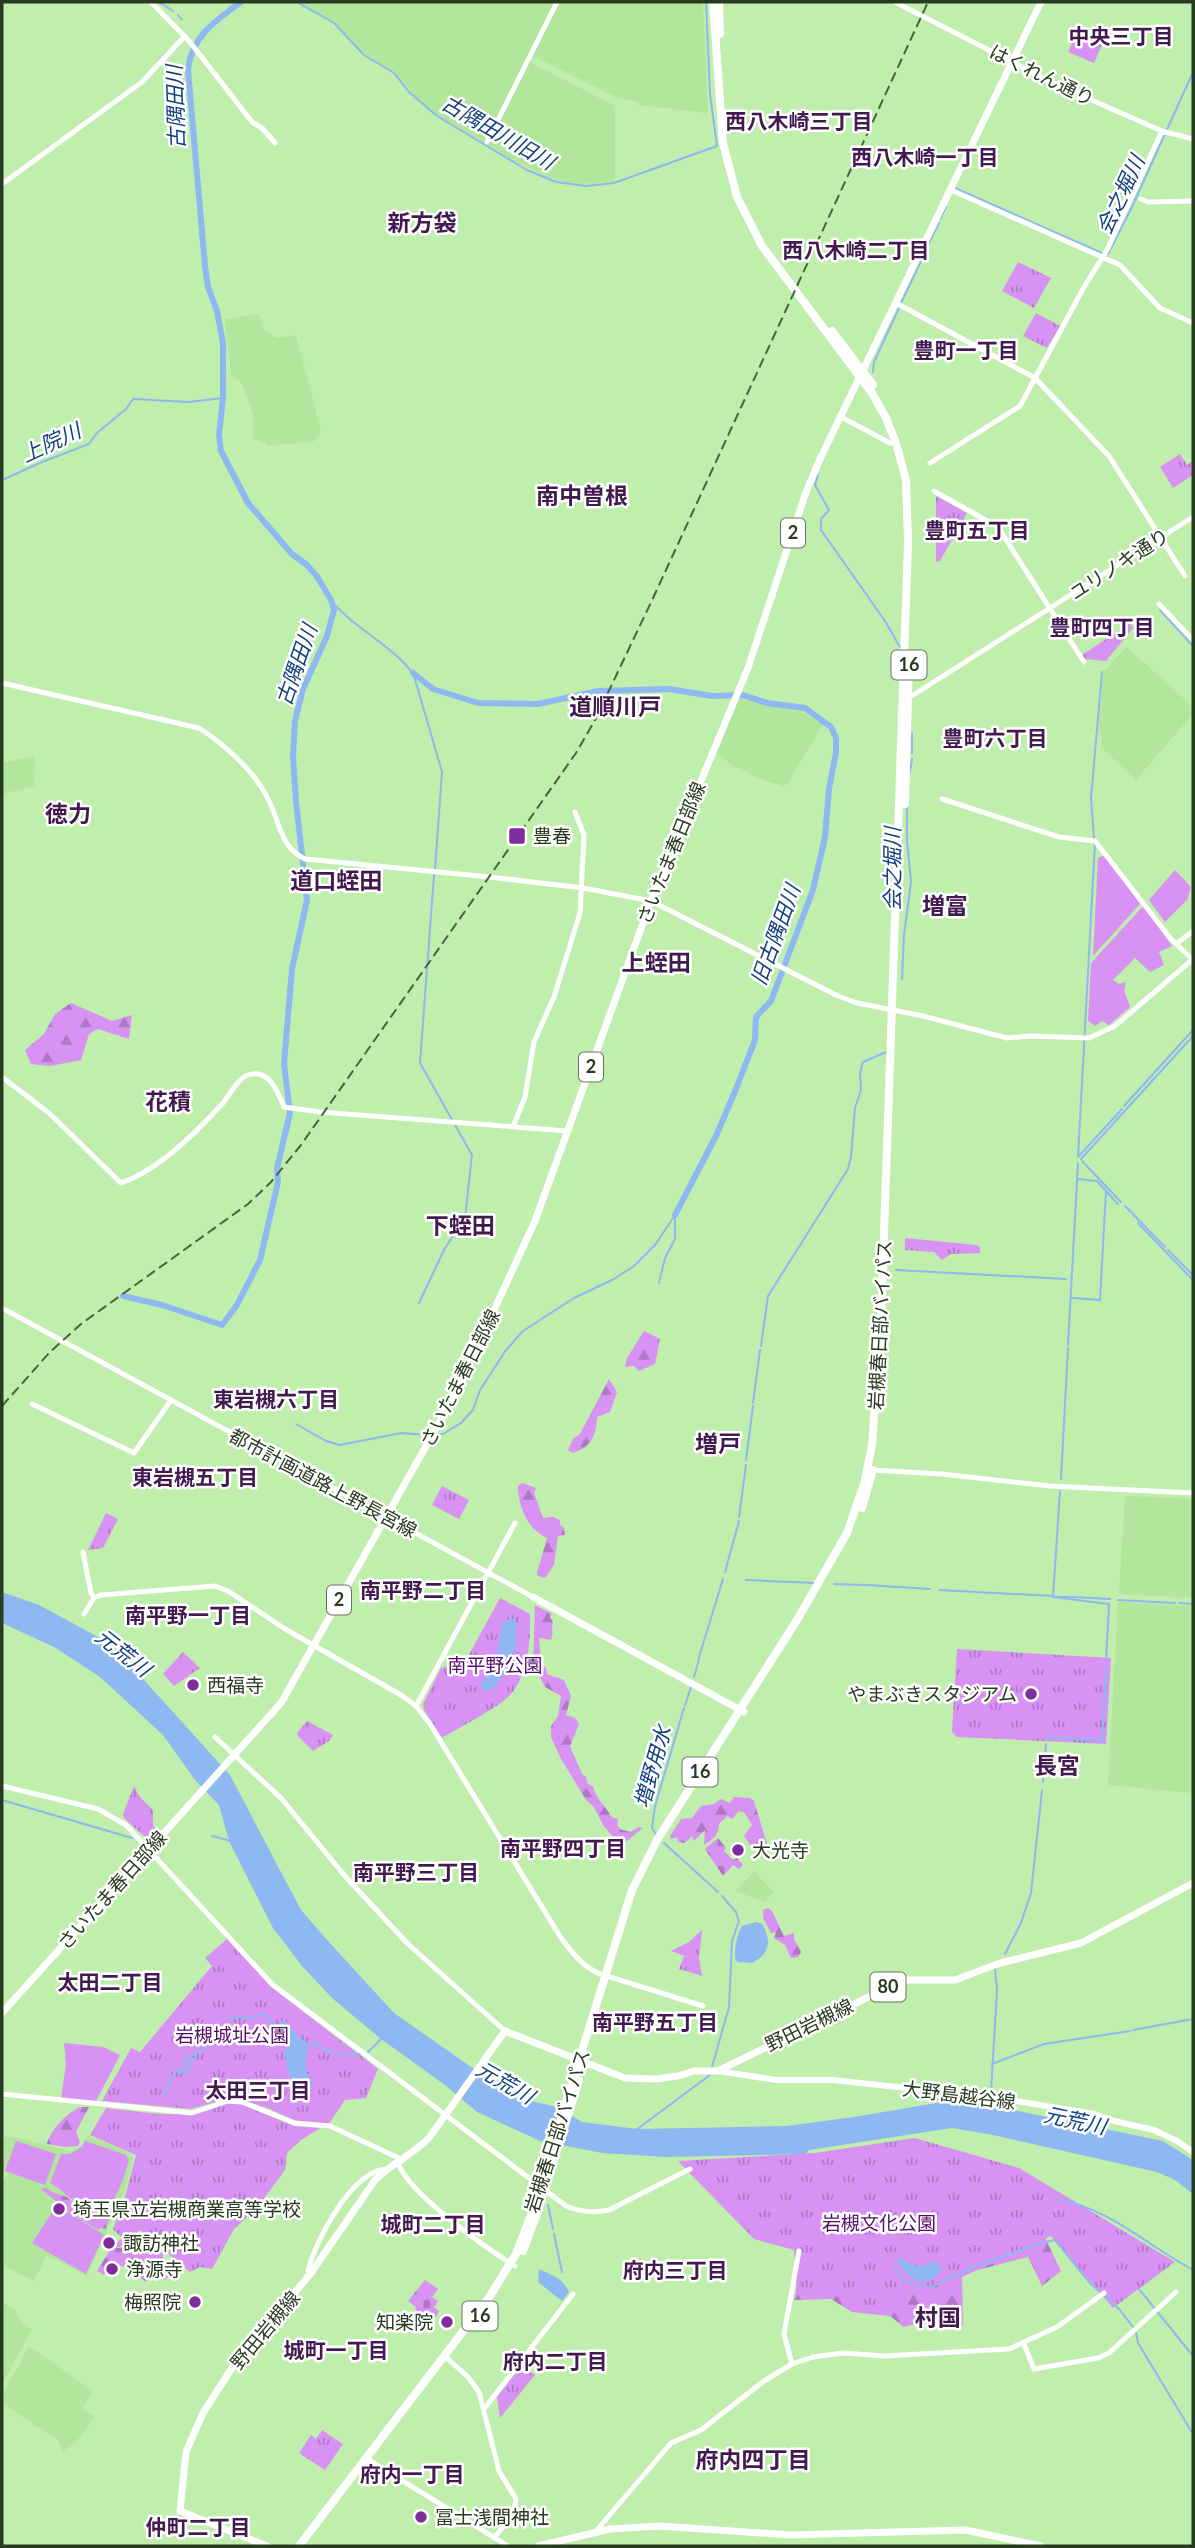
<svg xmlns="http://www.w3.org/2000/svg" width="1195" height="2548" viewBox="0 0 1195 2548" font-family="Lato,'Noto Sans JP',sans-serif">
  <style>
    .built { fill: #b3e69d }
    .green { fill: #d892f3 }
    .forest { fill: url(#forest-firs) }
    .cemetery { fill: url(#cemetery-stones) }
    .park { fill: url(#park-tufts) }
    .water { fill: #8eb8f1 }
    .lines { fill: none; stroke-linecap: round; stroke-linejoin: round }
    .stream { stroke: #8eb8f1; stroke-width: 2 }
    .river { stroke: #8eb8f1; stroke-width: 6 }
    .tertiary { stroke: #fff; stroke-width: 5 }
    .secondary { stroke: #fff; stroke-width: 6 }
    .primary { stroke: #fff; stroke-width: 7 }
    .trunk { stroke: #fff; stroke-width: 8 }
    .rail { stroke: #4a623f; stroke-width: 2; stroke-dasharray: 10 5; stroke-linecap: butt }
    .poi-dot { fill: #802d9c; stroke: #fff; stroke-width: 2.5 }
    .labels { text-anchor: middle; stroke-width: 5; stroke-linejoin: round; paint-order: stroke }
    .shield { fill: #fff; stroke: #687562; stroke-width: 2 }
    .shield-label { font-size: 18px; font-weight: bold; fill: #283a1f }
    .street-label { font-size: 19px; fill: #283a1f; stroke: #fff }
    .poi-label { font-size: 19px; fill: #283a1f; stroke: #fff; text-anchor: start }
    .park-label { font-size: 19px; fill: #530d68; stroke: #fff }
    .neighbourhood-label { font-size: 21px; font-weight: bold; fill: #421a4f; stroke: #fff }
    .water-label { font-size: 21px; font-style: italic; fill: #13417c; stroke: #fff }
    .quarter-label { font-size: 23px; font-weight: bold; fill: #421a4f; stroke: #fff }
  </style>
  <defs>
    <pattern id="forest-firs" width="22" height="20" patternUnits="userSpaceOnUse" patternTransform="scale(1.75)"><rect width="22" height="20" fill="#d892f3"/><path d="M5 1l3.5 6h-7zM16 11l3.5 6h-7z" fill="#af78c4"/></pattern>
    <pattern id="cemetery-stones" width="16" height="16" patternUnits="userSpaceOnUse" patternTransform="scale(1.75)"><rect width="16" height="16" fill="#d892f3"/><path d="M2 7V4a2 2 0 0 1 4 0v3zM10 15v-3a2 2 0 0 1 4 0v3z" fill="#af78c4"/></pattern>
    <pattern id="park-tufts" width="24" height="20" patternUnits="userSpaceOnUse" patternTransform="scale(1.75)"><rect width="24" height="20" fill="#d892f3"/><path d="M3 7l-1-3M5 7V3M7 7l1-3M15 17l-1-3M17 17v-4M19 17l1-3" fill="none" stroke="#af78c4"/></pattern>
  </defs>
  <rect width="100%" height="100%" fill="#c0eeac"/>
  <!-- built -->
  <path class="built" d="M294,2H703L708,113L639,105L638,102L618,98L531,55L528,61L615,106V182L576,184L553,180L484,145L427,110L395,74L358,49L333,23Z
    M259,314L263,329L276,338L296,335L321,431L313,442L266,446V443L253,439V413L241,382L231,374L225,319Z
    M1127,647L1193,707V714L1136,780L1101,747L1102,737L1098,731L1103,672Z
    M738,697L767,706L802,711L823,725L787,784L784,786L754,777L742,769L734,767L714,751Z
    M35,756L34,786L2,794V763Z
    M1125,1496L1193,1499V1598L1119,1594Z
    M1118,1602L1193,1606V1793L1108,1785Z
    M754,1871L774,1893L764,1902L736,1891Z
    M87,2135L132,2154L133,2160L125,2189L87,2276L47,2255L34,2281L2,2265V2184L8,2173L2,2170V2137H15L69,2151L82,2146Z
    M2,2302L16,2311L24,2326L32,2329L2,2384Z
    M29,2346L93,2391L82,2409L95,2417L76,2442L63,2451L57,2440L2,2403V2396Z"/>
  <!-- green -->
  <path class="green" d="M1105,855L1140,904L1093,956L1098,858Z
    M1175,870L1191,887L1187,900L1165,922L1149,900Z
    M1143,906L1172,946L1159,952L1164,965L1150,972L1135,958L1113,980L1119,984L1126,982L1124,990L1130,1007L1109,1025L1102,1021L1095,1026L1088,1021L1091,963Z
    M64,2043L103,2047L120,2055L96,2101L61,2099L66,2064Z
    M16,2141L56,2154L45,2185L5,2171Z
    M85,2141L126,2155L129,2160C123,2183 115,2201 100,2220C81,2210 69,2194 50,2183L61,2154C72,2155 80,2150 85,2141Z
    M57,2205L104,2235L86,2274L32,2243Z"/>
  <!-- forest -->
  <path class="forest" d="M71,1003L112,1021L132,1015L129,1039L98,1029L89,1034L81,1060L50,1066L31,1064L25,1050L44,1034L55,1014Z
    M644,1331L660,1339L655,1364L639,1371L634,1366L625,1367L627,1358Z
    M609,1379L617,1392L610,1412L597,1417C596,1436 591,1448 572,1453L568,1450L573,1439L580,1434Z
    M522,1483L536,1488L534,1493L543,1518L553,1517L560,1520V1525L564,1528L565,1535L558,1536L554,1565L545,1578L538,1576L537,1573L547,1538C527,1529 518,1506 518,1486Z
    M535,1605L552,1614L550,1617L553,1622C551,1628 554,1633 551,1640L539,1638L541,1664L546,1668L547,1674L564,1680L571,1696L566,1715L575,1718L579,1724L570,1746L582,1774L586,1777L588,1784L593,1786C595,1799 606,1805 611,1817L618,1819L617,1825L620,1829L630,1832L639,1827L643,1828L623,1844L620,1845L603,1825L594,1807L586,1800L560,1757L551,1737V1726L558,1716L561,1696L545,1687L533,1665Z
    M734,1797L750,1798L754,1801L767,1844L754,1850L744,1836L752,1825L744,1812L739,1811L732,1819L727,1816L719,1824C719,1834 713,1840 704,1845L705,1830L694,1841L692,1836L685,1843L678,1842L677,1837L671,1839L670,1836L681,1819L692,1818L701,1806L714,1804L721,1799L730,1803Z
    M768,1908L772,1911L784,1936L794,1933V1939L801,1952L798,1957L791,1958L785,1945L774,1938L776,1932L771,1933L764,1920L763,1910Z
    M80,2107H89L76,2132L80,2142L78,2146L65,2147L47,2144C50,2130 67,2113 80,2107Z
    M46,2188L54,2193L67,2197L83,2213L101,2220L114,2204L106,2229L101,2228L98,2230L68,2211L41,2189Z
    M1037,2221L1061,2271L1042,2286L1028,2257L962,2274L963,2326L959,2329L919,2323L904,2327L890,2316L852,2312L831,2299L794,2300L804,2252Z"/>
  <!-- cemetery -->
  <path class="cemetery" d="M718,1838L726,1848L724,1851L733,1860L737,1858L743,1865L739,1869L733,1865L723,1876L705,1849Z
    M140,2232L163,2253V2258L176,2267L165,2280L154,2272L146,2282L134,2273L135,2270L128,2264L125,2268L113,2261L104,2275L97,2271L111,2248H121Z
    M425,2280L438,2289L432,2297L438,2301L434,2307L439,2311L434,2320L415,2310L416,2307L408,2301Z"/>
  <!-- park -->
  <path class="park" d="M1080,27L1105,38L1094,63L1068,52Z
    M1018,262L1051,278L1034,308L1002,291Z
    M1036,313L1060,326L1047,348L1023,336Z
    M1180,454L1187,465L1193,461V475L1173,488L1160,467Z
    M936,496L967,513L940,561L936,562Z
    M1130,623L1133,628L1106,661L1085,659L1082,655Z
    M905,1238L976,1245L980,1247V1253L951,1254L942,1260L934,1252L905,1250Z
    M442,1486L469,1500L459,1519L432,1505Z
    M106,1513L118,1519L103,1548L88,1550Z
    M500,1598L530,1614C531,1639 528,1679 508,1697C494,1710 460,1727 442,1738L424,1710L423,1704L441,1668L446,1667L459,1673Z
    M957,1649L1111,1658L1106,1744L957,1737L952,1732Z
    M183,1652L200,1668L174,1686L163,1674Z
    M307,1721L333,1735L329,1741L313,1751L298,1736L297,1733Z
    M134,1786L139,1796L153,1810V1825L158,1833L154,1837H145L124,1818L123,1814Z
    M702,1930L699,1958L702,1976L679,1969L684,1956L671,1951L689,1942Z
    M227,1939L271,1987L378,2069L366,2098L345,2100L328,2125L294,2121L270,2109L233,2097L191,2109L102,2101L131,2048L140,2052L212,1966L205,1958Z
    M224,2103L241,2104L294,2126L320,2128L301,2140L287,2153L285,2170L257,2208L234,2229L212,2269L200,2267L190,2272L140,2230L120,2247L112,2248L122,2238L113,2229L125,2197L136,2155L90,2135L106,2108C146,2112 187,2122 224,2103Z
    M915,2138L1019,2168L1175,2262L1113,2308L1051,2236L960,2278L870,2310L858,2299L797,2292L794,2250L754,2239L678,2161L815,2153Z
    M522,2365L535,2375L500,2418L497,2397Z
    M322,2430L343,2444L325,2470L299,2453L311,2435L316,2439Z"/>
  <!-- water -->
  <path class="water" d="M2,1592L39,1605L98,1637L134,1669L230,1775L301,1910L328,1941L394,2013L514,2097L557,2107L582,2122L637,2129L787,2126L854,2117L954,2100L990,2105L1163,2141L1193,2160V2194L1175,2180L1157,2172L993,2135L952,2128L809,2150L806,2154L666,2157L602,2153L540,2141L477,2112L445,2085L381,2039L332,1998L302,1966L273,1928L229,1841L219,1805L195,1780L163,1735L100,1677L54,1647L2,1623Z
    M511,1618L516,1621V1649L509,1659V1668L494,1688L483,1692L481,1684L496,1657L502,1623Z
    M756,1922L762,1924C772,1941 770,1954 752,1963L738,1962L735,1959C735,1947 736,1936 742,1926Z
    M282,2021L288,2023L295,2033L309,2045C305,2058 303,2072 313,2082L311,2089L298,2087L289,2075L284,2051L288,2048V2043L271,2029Z
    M899,2258C916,2265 917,2270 936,2261L941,2268L940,2273L932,2280C913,2284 908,2275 897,2262Z
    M539,2269C553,2276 562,2277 569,2292L562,2301L538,2282Z"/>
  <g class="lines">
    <!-- stream -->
    <path class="stream" d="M159,2L173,11
      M297,2L334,23L364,55L394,73L409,92L437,116L527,170L556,182L586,186L614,183L717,146L710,94L706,2
      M178,15L182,20
      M955,188L1102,253
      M940,219L946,207
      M927,247L939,223
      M1108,254L1132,207L1193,72
      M901,303L925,253
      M873,372L874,362L899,308
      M818,475L815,485L829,510L821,519V530L885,621L900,647
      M2,480L42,462L89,444L97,433L126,409L133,399L188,402L223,398
      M331,600C351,627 405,653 415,679L442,772L435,869
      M1160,610L1193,646
      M912,754V733
      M910,772L912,759
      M1094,838L1091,798L1102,672
      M902,979L904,935L911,882L907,840V806
      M1124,1106L1193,1030
      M1079,1156L1122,1109
      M1078,1157L1095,843
      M1081,1159L1193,1036
      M1082,1161L1121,1202
      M1078,1179L1097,1181L1118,1204
      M1125,1206L1165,1247
      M1138,1223L1193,1280
      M1168,1250L1193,1275
      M896,1270L1066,1279
      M659,1283L665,1258L675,1239V1216
      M1072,1298L1100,1300L1106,1191
      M419,1303L445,1248L465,1218L472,1155L420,1063L434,875
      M1068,1345L1078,1163
      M761,1346L768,1296L848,1169L851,1157L855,1108L861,1090L860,1073L863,1062L886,1052
      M753,1403L760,1350
      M296,1424L326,1441L340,1445L401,1433L429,1435
      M438,1434H443L461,1423L473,1410L480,1390L506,1350L523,1331L574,1298L614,1279L634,1266L655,1245L675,1215
      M746,1460L753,1406
      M1061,1479L1068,1348
      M1060,1491L1053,1597L1109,1604L1106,1660
      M739,1517L746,1465
      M725,1572L739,1521
      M746,1580L814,1583
      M834,1584L865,1585
      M867,1585L930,1589
      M939,1590L1110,1599
      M1118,1600L1175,1603
      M1179,1603L1193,1604
      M699,1657L723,1579
      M694,1677L699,1659
      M685,1705L691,1687
      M1046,1739L1051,1737L1102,1741L1106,1668
      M1043,1782L1046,1744
      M2,1800L132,1838
      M656,1834L652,1828L655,1806L684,1708
      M212,1836L231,1841
      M664,1843L718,1892
      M1005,1954L1021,1923L1031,1893L1042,1790
      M230,2017H253L263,2013L275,2025
      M1133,2030L1193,2019
      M309,2045L314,2042C327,2056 345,2055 363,2054
      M368,2052L381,2039
      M992,2064L1044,2044L1130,2031
      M712,2067L729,2007L732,1941L739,1921L736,1912L722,1896
      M178,2072L185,2074L190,2070V2063L196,2057V2054
      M991,2093L997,1989L995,1969
      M163,2094L167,2090L165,2086L170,2083V2079L177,2070H183L187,2065L183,2060L202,2050L204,2045H209L213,2037
      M636,2130L710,2075
      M1057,2199C1109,2208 1148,2246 1193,2270
      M548,2205L553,2229
      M554,2234L562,2272
      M893,2265L906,2282L931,2287L976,2266L1041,2243L1055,2240L1090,2283L1120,2310L1133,2327
      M1139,2289L1193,2356
      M1136,2332L1138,2343L1193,2434"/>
    <!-- river -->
    <path class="river" d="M413,673L433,689L478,703L538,704L598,691L669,689L712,696L743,695L767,703L805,708L831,727L836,738V752L829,789L825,837L813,890L771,1001L756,1017L755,1040L736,1089L716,1136L675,1215
      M123,1296L162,1305L222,1325L237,1305L260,1260L278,1182L277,1168L290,1113L284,1064L292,969L307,900L296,801L293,756L295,721L303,689L327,636L334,610L331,600L318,578L307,565L292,554L248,503L221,451L219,435L223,398V343L217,311L208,287L205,266L188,70C191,37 216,20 241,2"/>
    <!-- tertiary -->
    <path class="tertiary" d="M151,2L190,42L252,122L262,128L275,143
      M895,2L1055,84L1162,131L1193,139
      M487,142L557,2
      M2,184L142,82L185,36
      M951,190L1120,265L1160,308L1193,323
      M1141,199L1148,202L1193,201
      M896,303L1035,378L1109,456L1185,576
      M841,417L890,443H896
      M930,463L1020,406L1084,287L1107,250L1162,131
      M934,491L998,527L1084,662
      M1159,604L1193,640
      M2,683L199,728C224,744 254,771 267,797C280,820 279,847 305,859L490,877L583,888L651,901L838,996L857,1003L923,1016L1007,1038L1031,1036L1089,1038L1115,1026L1193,959
      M907,699L1193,517
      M942,799L1059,837L1095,841L1171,939L1193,960
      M1176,944L1193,931
      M2,1077L49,1113L121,1183C159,1170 196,1133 223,1103C230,1095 237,1079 248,1075C269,1068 278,1092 284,1107L320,1112L568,1131
      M513,1127L525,1097L534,1042L554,997L580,913L584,835L575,812
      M2,1308L533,1597
      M32,1404L134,1453L171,1400
      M871,1470L942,1474L1050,1486L1193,1493
      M83,1552L91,1593L94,1598
      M84,1614L94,1598L101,1595L215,1586L228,1591L285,1629L401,1695L416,1706L430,1724L561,1938C574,1955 585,1970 606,1976
      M416,1706L515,1523
      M215,1737L281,1798L344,1875L408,1944L505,2031
      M2,1786L98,1809L126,1825L272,1984L566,2206C581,2212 593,2213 609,2210L690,2169
      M610,1977L703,2006
      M2,2094L192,2113L228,2101L242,2102L295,2123L330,2126L403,2160
      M398,2163C408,2193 486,2248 515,2266
      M308,2270C316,2240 351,2172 386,2169
      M1024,2344L1034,2369L1098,2358L1109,2353L1176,2292
      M448,2359L468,2377L479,2392L499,2471L516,2499L514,2513L494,2538
      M792,2364L784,2334L799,2251
      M484,2409L573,2294
      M366,2458L508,2546
      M596,2531L671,2443L701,2430L764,2381L792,2364L813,2357L843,2353L884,2356L1009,2349L1057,2327L1104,2293"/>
    <!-- secondary -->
    <path class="secondary" d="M718,2071L776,2080H833L998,2098L1094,2114L1114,2121L1154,2130L1177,2141L1193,2152"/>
    <!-- primary -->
    <path class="primary" d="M533,1597L744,1712
      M2,2013L281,1703L456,1393L535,1221L651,901L748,668L806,492L820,459L1041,2
      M267,2546L180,2511L186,2452L203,2413L232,2368L311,2273L375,2180C391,2164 412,2155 429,2138L505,2031L625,2078L656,2079L678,2076L694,2071H718L897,1983L908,1980H955L1000,1963L1081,1943L1193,1883
      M538,2546L610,2529L660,2526L790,2535L965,2530L1041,2546"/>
    <!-- trunk -->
    <path class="trunk" d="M719,2L720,34
      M832,331L873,385
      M905,804L909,659
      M862,1508L873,1470
      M523,2251L538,2211L579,2080
      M299,2546L490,2296L516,2254L531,2215L632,1890L657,1840L797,1620L847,1533L864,1484L872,1445L881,1321L908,543L906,480L896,443L886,418L872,393L762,246L737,197L723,143L713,2"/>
    <!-- rail -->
    <path class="rail" d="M2,1406L50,1352L81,1324L248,1204L271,1182L301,1145L576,753L595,720L654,596L928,2"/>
  </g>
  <!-- markers -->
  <g class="poi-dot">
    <rect x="508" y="827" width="18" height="18" rx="3.5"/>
    <circle cx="193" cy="1685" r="7"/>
    <circle cx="1031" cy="1694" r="7"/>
    <circle cx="738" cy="1850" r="7"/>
    <circle cx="59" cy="2209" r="7"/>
    <circle cx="109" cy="2243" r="7"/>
    <circle cx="112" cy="2269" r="7"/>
    <circle cx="195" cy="2302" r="7"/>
    <circle cx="447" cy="2322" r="7"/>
    <circle cx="421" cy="2517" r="7"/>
  </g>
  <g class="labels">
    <!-- shield labels -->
    <g class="shield">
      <rect x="781" y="518.5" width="24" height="29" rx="5"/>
      <rect x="891.5" y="650.5" width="35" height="29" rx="5"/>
      <rect x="579" y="1052.5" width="24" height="29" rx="5"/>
      <rect x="327" y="1585.5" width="24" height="29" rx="5"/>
      <rect x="682.5" y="1757.5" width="35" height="29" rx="5"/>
      <rect x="870.5" y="1972.5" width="35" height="29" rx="5"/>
      <rect x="462.5" y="2301.5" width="35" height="29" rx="5"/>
    </g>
    <g class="shield-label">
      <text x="793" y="539">2</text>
      <text x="909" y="671">16</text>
      <text x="591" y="1073">2</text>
      <text x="339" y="1606">2</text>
      <text x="700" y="1778">16</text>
      <text x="888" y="1993">80</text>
      <text x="480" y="2322">16</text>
    </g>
    <!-- street labels -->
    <g class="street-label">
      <text transform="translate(1042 75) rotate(26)" y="7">はくれん通り</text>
      <text transform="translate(1119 564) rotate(-33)" y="7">ユリノキ通り</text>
      <text transform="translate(671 853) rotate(-68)" y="7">さいたま春日部線</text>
      <text transform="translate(880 1325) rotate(-87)" y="7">岩槻春日部バイパス</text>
      <text transform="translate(460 1378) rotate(-63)" y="7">さいたま春日部線</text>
      <text transform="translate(323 1483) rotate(28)" y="7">都市計画道路上野長宮線</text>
      <text transform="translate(112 1890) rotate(-48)" y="7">さいたま春日部線</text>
      <text transform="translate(809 2025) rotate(-26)" y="7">野田岩槻線</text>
      <text transform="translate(959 2095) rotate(7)" y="7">大野島越谷線</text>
      <text transform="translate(557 2131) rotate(-72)" y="7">岩槻春日部バイパス</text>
      <text transform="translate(265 2330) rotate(-50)" y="7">野田岩槻線</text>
    </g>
    <!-- poi labels -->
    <g class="poi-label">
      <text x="533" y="843">豊春</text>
      <text x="207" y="1692">西福寺</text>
      <text x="1017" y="1701" text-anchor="end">やまぶきスタジアム</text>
      <text x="752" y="1857">大光寺</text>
      <text x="73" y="2216">埼玉県立岩槻商業高等学校</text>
      <text x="123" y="2250">諏訪神社</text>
      <text x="126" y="2276">浄源寺</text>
      <text x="181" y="2309" text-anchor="end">梅照院</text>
      <text x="433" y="2329" text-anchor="end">知楽院</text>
      <text x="435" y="2524">冨士浅間神社</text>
    </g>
    <!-- park labels -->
    <g class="park-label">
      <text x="495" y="1672">南平野公園</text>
      <text x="232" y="2042">岩槻城址公園</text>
      <text x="879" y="2230">岩槻文化公園</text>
    </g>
    <!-- neighbourhood labels -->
    <g class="neighbourhood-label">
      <text x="1121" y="44">中央三丁目</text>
      <text x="799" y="129">西八木崎三丁目</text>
      <text x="925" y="165">西八木崎一丁目</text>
      <text x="856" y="258">西八木崎二丁目</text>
      <text x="966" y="358">豊町一丁目</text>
      <text x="977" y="538">豊町五丁目</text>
      <text x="1102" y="635">豊町四丁目</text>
      <text x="995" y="746">豊町六丁目</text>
      <text x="276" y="1407">東岩槻六丁目</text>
      <text x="195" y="1485">東岩槻五丁目</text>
      <text x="423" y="1598">南平野二丁目</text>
      <text x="188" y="1623">南平野一丁目</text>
      <text x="563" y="1856">南平野四丁目</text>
      <text x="416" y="1880">南平野三丁目</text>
      <text x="110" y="1990">太田二丁目</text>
      <text x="655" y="2030">南平野五丁目</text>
      <text x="258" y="2098">太田三丁目</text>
      <text x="433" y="2232">城町二丁目</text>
      <text x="675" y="2278">府内三丁目</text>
      <text x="336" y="2358">城町一丁目</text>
      <text x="555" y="2369">府内二丁目</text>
      <text x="412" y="2482">府内一丁目</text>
      <text x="198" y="2535">仲町二丁目</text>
    </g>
    <!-- water labels -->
    <g class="water-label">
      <text transform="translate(176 107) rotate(-92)" y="7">古隅田川</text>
      <text transform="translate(498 133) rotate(30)" y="7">古隅田川旧川</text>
      <text transform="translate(1121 195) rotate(-65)" y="7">会之堀川</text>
      <text transform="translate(51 443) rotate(-25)" y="7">上院川</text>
      <text transform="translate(297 665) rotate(-71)" y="7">古隅田川</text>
      <text transform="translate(893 869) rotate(-90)" y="7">会之堀川</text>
      <text transform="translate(776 935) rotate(-70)" y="7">旧古隅田川</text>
      <text transform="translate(123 1653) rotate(38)" y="7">元荒川</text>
      <text transform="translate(653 1767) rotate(-74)" y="7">増野用水</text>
      <text transform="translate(505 2083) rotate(30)" y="7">元荒川</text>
      <text transform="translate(1075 2121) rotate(12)" y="7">元荒川</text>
    </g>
    <!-- quarter labels -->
    <g class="quarter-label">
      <text x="422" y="231">新方袋</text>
      <text x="582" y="504">南中曽根</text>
      <text x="615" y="715">道順川戸</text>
      <text x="68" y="822">徳力</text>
      <text x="336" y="889">道口蛭田</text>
      <text x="945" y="914">増富</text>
      <text x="656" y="971">上蛭田</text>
      <text x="168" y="1110">花積</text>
      <text x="460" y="1234">下蛭田</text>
      <text x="718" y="1452">増戸</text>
      <text x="1057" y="1774">長宮</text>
      <text x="938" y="2326">村国</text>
      <text x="753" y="2468">府内四丁目</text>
    </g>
  </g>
  <!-- border -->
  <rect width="1195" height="2548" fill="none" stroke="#283a1f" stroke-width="7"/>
</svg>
